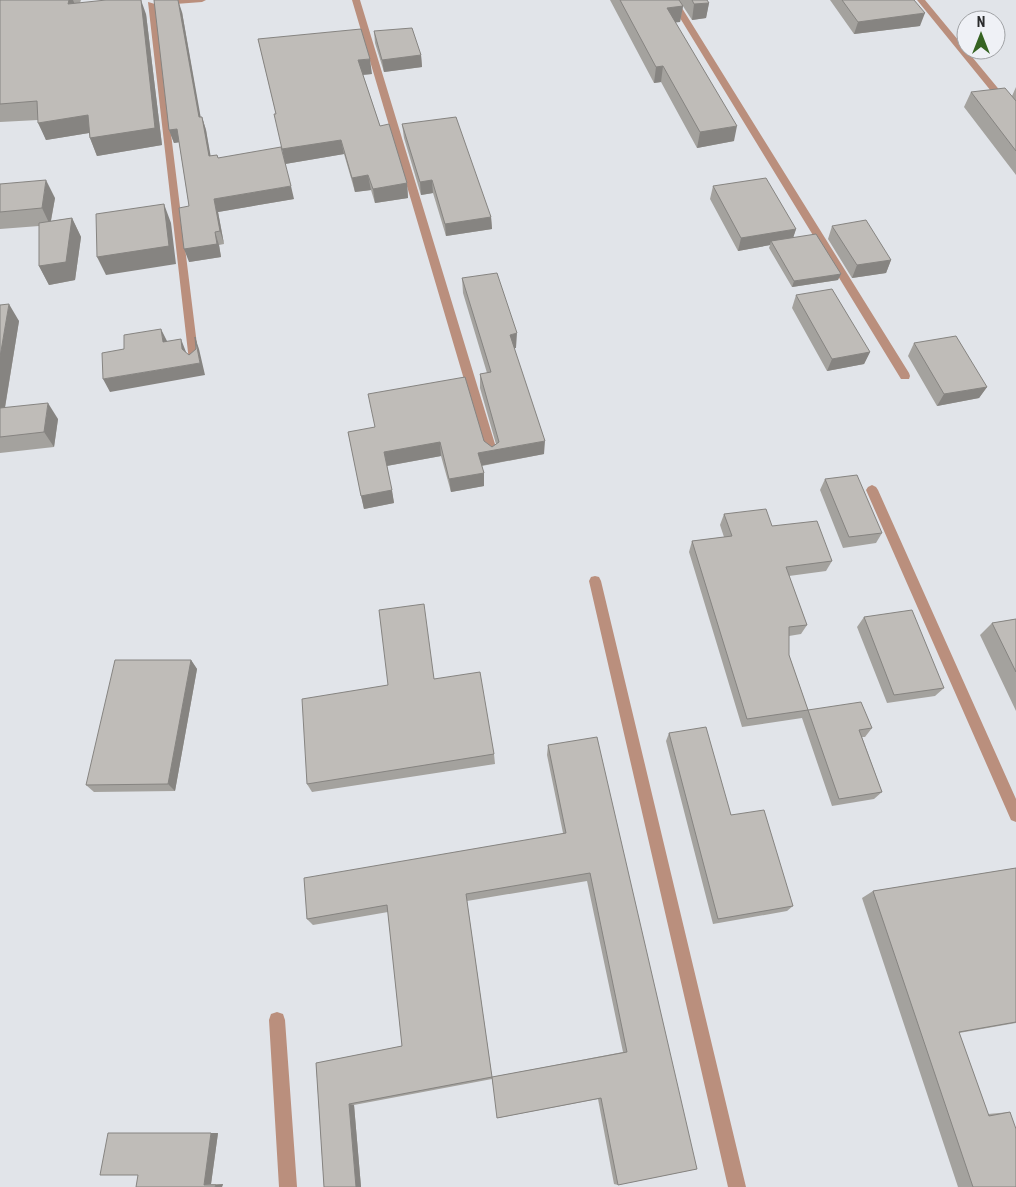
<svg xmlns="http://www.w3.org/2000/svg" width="1016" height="1187" viewBox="0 0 1016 1187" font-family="'Roboto Condensed',sans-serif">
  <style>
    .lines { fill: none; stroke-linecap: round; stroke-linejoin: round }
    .street { fill: #ba8f7d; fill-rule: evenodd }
    .wall { fill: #a4a29e; fill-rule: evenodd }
    .shaded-wall { fill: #868481 }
    .building { fill: #bfbcb8; stroke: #868481; fill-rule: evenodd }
  </style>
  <rect width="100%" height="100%" fill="#e1e4e9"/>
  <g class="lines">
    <!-- street -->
    <path class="street" d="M206,0L202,2L162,5L158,3L170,0Z
      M352,0H360L498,454L492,459L486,454Z
      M669,0H677L909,373L910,376L909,379H901Z
      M917,0H925L1016,110V119L1013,118Z
      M148,2L155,4L199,361L194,365L189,361Z
      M872,485L876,487L878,490L1016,799V822L1011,820L866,490L868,487Z
      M595,576L599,577L601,581L746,1187H728L589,581L591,577Z
      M277,1012L283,1014L285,1020L297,1187H279L269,1020L271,1014Z"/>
  </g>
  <!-- wall -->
  <path class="wall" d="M0,0H81L80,3L75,4L146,14L162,145L97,156L90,138L89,133L46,140L38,120L0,122Z
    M610,0H679L683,6L680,22H675L734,141L697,148L661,82L654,83Z
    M679,0H707L709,3L706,18L692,20Z
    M830,0H914L920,26L854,34Z
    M182,12L200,117H202L206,130L210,156L218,158L294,199L218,212L224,244L219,245L221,257L189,262V206L179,142L174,143L169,130Z
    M374,31L421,55L422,67L384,72L375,43Z
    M258,39L372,74L363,75L380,126L407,183L408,198L375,203L371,190L355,192L344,154L285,164L276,114Z
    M1016,87V175L964,107L971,92L1012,96Z
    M402,124L491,217L492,229L446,236L433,193L421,195L404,138Z
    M0,184L55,198L51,221L72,218L81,237L75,280L49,285L39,266V226L0,229Z
    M713,186L796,229L793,238L838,280L792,287L769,248L770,245L738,251L710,199Z
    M832,226L891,260L886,273L852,278L828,239Z
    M462,278L516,348H514L544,454L482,466L484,473V486L451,492L441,456L387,466L394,503L364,509L348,432L484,441L492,447L496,444L480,388V374L487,373L463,293Z
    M796,295L870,352L864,364L827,371L792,308Z
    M0,305L19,321L5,408L58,419L54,447L0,453Z
    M914,343L987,387L979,398L937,406L908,356Z
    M825,479L882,533L876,543L843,548L820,490Z
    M724,514L772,526L832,561L826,571L789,576L807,625L801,634L789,636V655L808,710L872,728L865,737H862L882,792L874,799L832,806L802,718L742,727L689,552L692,541L724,537L720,525Z
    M864,617L944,688L935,696L887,703L857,627Z
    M1016,619V711L980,635L992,623Z
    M191,660L197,669L175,791L94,792L86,785Z
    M435,679L494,754L495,764L312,792L307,784Z
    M669,733L731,815L793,906L787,911L713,924L666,741Z
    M548,745L697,1169L618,1185L614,1184L598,1099L498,1118L492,1079L354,1105L361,1187H324L316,1063L402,1046L388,912L313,925L307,919L563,833L547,755ZM587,881L623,1052L492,1077L467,901Z
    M1016,868V1023L959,1033L988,1114L1010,1112L1016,1187H958L862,898L873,891Z
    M218,1133L211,1184H223L222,1187H136Z"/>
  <!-- shaded-wall -->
  <path class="shaded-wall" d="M69,0H73L78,12L68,4Z
    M141,0L146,14L162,145L97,156L90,138Z
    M178,0L182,12L203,130L199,117Z
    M709,3L706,18L692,20L694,4Z
    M683,6L680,22L664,24L667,8Z
    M925,13L920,26L854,34L858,22Z
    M421,55L422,67L384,72L382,60Z
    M370,59L372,74L360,75L358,60Z
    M663,66L661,82L654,83L656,67Z
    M88,115L95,132L46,140L38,123Z
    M202,117L206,130L213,169L209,156Z
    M737,126L734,141L697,148L700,132Z
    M177,129L181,142L174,143L169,130Z
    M341,140L344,154L285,164L282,149Z
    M368,175L371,190L355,192L352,178Z
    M46,180L55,198L50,225L42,208Z
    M432,180L433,193L421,195L420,182Z
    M407,183L408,198L375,203L373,189Z
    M291,186L294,199L218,212L224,244L220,231L214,199Z
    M164,204L171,223L176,264L106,275L97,257Z
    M491,217L492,229L446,236L445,224Z
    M72,218L81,237L75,280L49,285L39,266Z
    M796,229L792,241H771L770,245L738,251L741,238Z
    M215,232L219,245L221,257L189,262L184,249Z
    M891,260L886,273L852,278L857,265Z
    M841,274L838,280L792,287L794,281Z
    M9,304L19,321L2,425L0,421V357Z
    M161,329L167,341L168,355L163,342Z
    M517,333L516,348L510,349V335Z
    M195,337L199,349L205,375L110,392L103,379L200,363Z
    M181,339L186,352L187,361L182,349Z
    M870,352L864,364L827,371L832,359Z
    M987,387L979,398L937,406L944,394Z
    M48,403L58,419L54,447L44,432Z
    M545,441L544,454L479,466L478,453Z
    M440,442L441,456L386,466L384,452Z
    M484,473V486L451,492L449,479Z
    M392,490L394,503L364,509L361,496Z
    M191,660L197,669L175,791L168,784Z
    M349,1104L354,1105L361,1187H356Z
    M211,1133H218L211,1184L204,1185Z
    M223,1184L222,1187H215L216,1185Z"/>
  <!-- building -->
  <path class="building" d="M0,0H69L68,4L106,0H141L155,128L90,138L88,115L38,123L37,101L0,104Z
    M154,0H178L199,117H202L209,156L217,155L218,158L281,147L291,186L214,199L220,231L215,232L217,244L184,249L179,208L189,206L177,129L169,130Z
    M620,0H679L683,6L667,8L737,126L700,132L663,66L656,67Z
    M692,0H707L709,3L694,4Z
    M842,0H914L925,13L858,22Z
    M412,28L421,55L382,60L374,31Z
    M361,29L370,59L358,60L380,126L389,124L407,183L373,189L368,175L352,178L341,140L282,149L274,114H276L258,39Z
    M1005,88L1016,101V151L971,92Z
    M456,117L491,217L445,224L432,180L420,182L402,124Z
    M766,178L796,229L741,238L713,186Z
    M46,180L42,208L0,212V184Z
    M164,204L169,246L97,257L96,214Z
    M72,218L66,262L39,266V223Z
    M866,220L891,260L857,265L832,226Z
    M816,234L841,274L794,281L771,241Z
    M497,273L517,333L510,335L545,441L478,453L484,473L449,479L440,442L384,452L392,490L361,496L348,432L375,427L368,394L465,377L484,441L492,447L499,442L480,374L491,372L462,278Z
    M832,289L870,352L832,359L796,295Z
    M9,304L0,357V305Z
    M161,329L163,342L181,339L182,349L189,355L196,349L195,337L200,363L103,379L102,353L124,349V335Z
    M956,336L987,387L944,394L914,343Z
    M48,403L44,432L0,437V408Z
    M857,475L882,533L849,537L825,479Z
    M766,509L772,526L817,521L832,561L786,567L807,625L789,627V655L808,710L747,719L692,541L732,536L724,514Z
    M424,604L434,679L480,672L494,754L307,784L302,699L388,685L379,610Z
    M912,610L944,688L894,695L864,617Z
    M1016,619V672L992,623Z
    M115,660H191L168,784L86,785Z
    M861,702L872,728L859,730L882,792L839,799L808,710Z
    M706,727L731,815L764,810L793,906L718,919L669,733Z
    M597,737L697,1169L618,1185L601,1098L497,1118L492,1077L349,1104L356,1187H324L316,1063L402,1046L387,905L307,919L304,878L566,833L548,745ZM590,873L627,1052L492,1077L466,894Z
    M1016,868V1022L959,1032L989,1116L1010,1112L1016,1129V1187H973L873,891Z
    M108,1133H211L204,1185H216L215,1187H136L138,1175H100Z"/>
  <!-- north arrow -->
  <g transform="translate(981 35)"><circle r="24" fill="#eff1f6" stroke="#a0a2a5"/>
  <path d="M0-4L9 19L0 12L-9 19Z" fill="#366322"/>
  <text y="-8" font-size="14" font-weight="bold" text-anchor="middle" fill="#2a2b2c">N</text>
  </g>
</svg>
